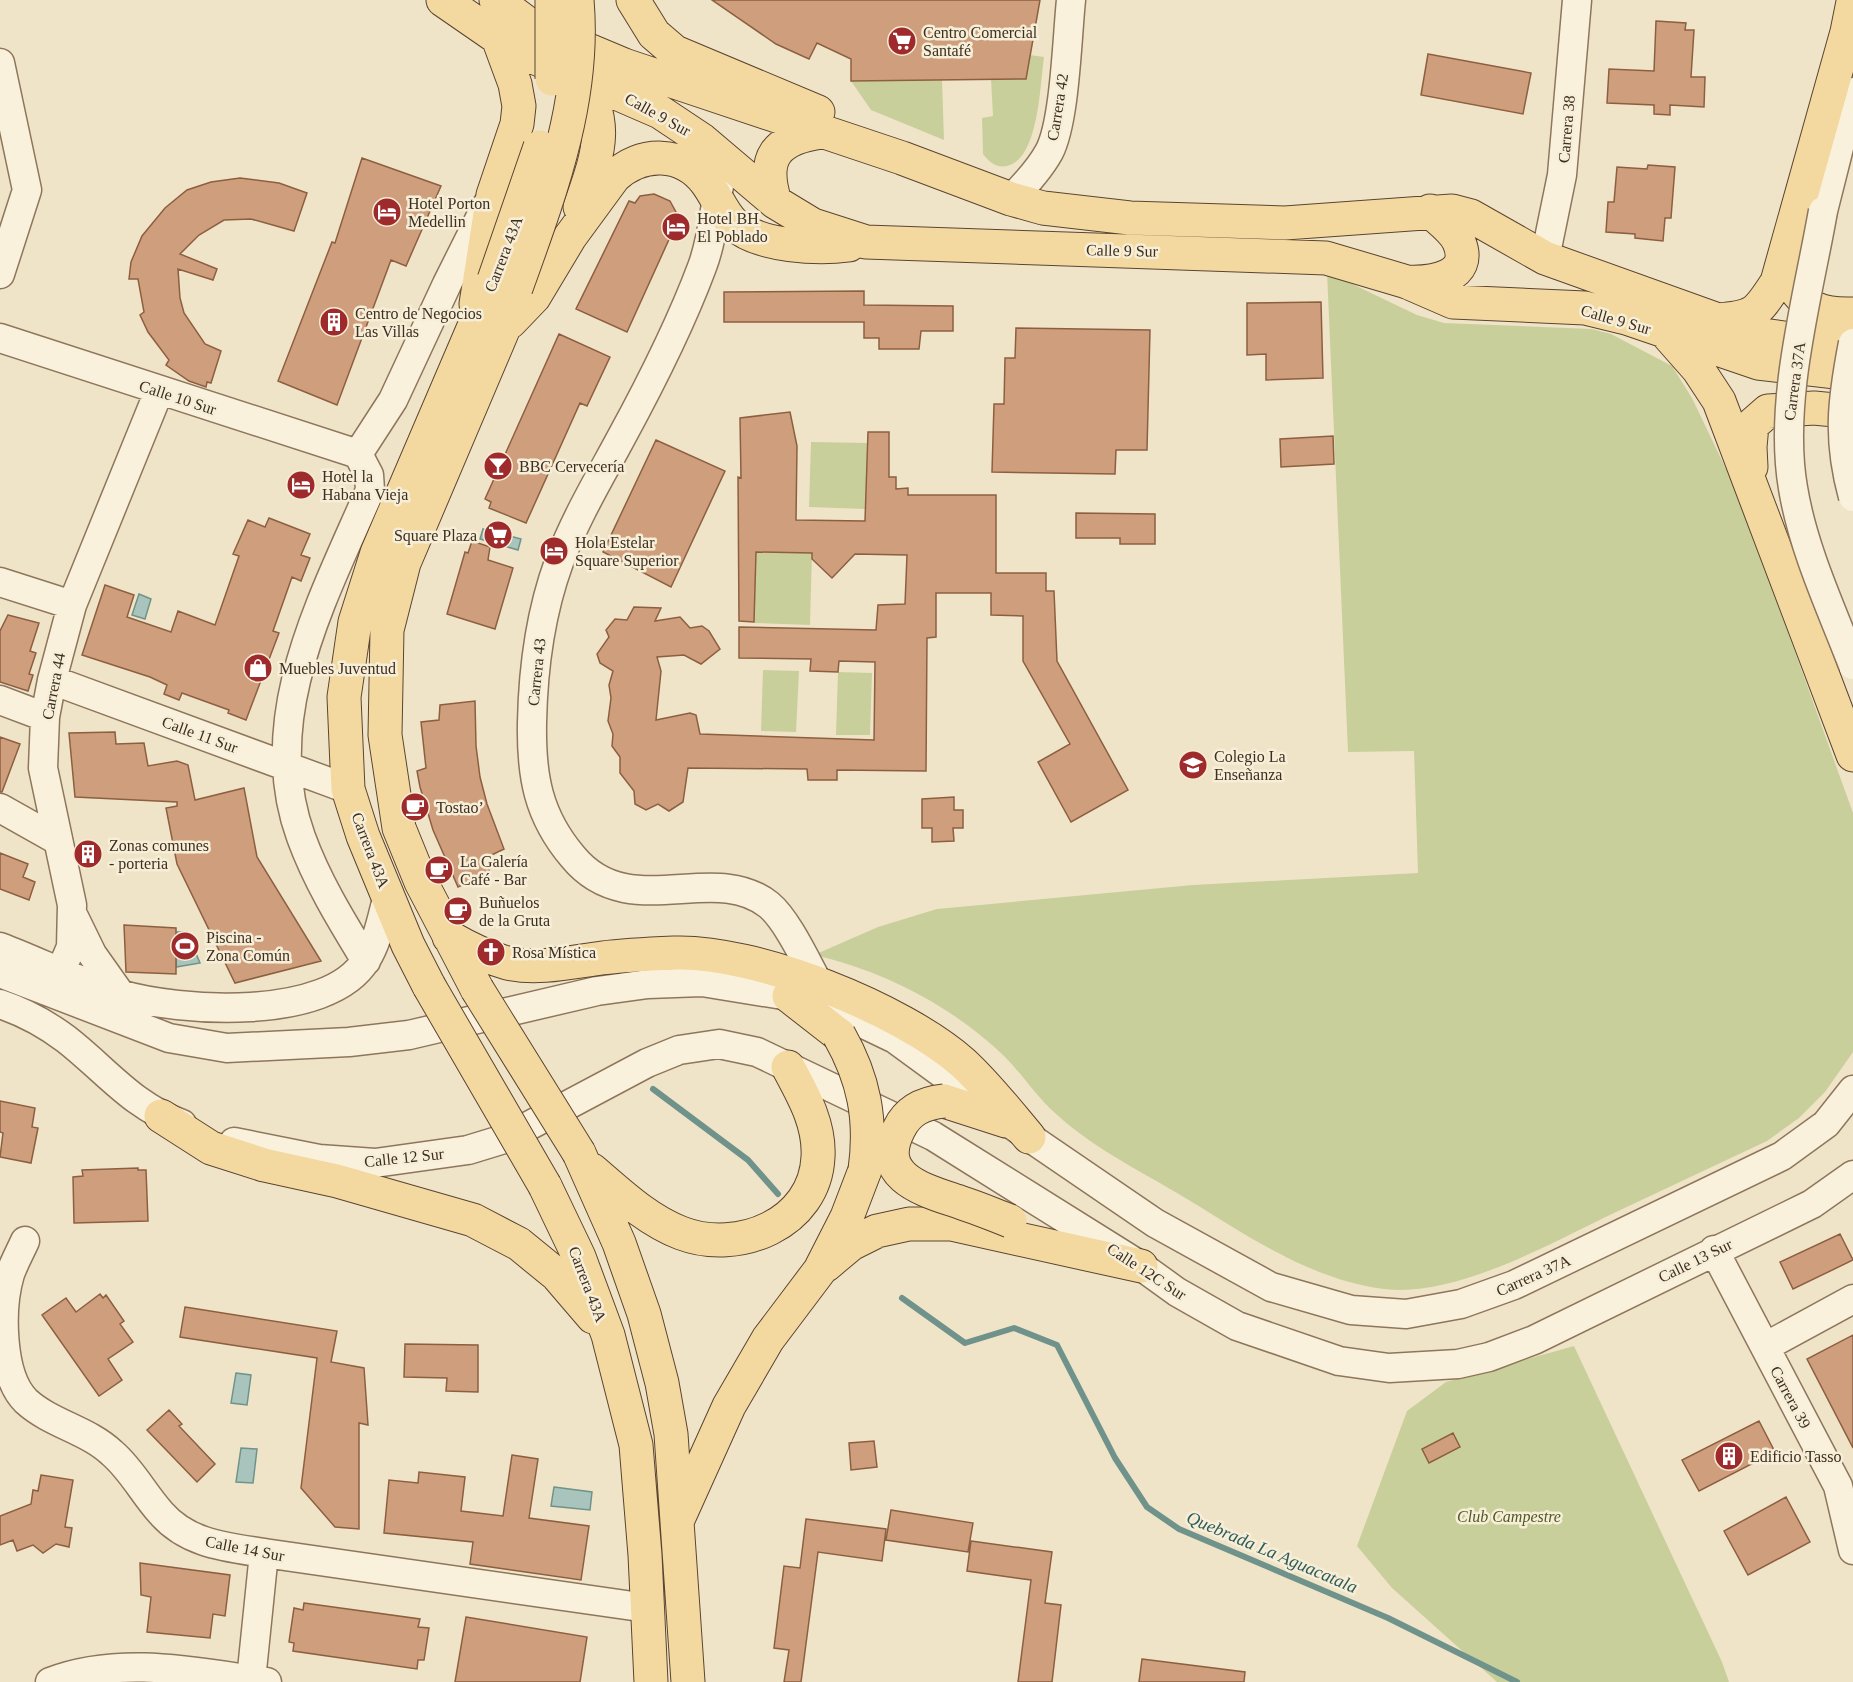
<svg xmlns="http://www.w3.org/2000/svg" width="1853" height="1682" viewBox="0 0 1853 1682" font-family="'Times New Roman',serif">
  <style>
    .green { fill: #c9cf9b }
    .water { fill: #a9c4bc; stroke: #6f938a; stroke-width: 1.5 }
    .lines { fill: none; stroke-linecap: round; stroke-linejoin: round }
    .stream { stroke: #6f938a; stroke-width: 6 }
    .building { fill: #cf9f7d; stroke: #8d5f41; stroke-width: 1.5 }
    .minor-casing { stroke: #8d765c; stroke-width: 31 }
    .major-casing { stroke: #5b4430; stroke-width: 35 }
    .minor { stroke: #faf1dc; stroke-width: 28 }
    .major { stroke: #f3d9a0; stroke-width: 33 }
    .minor-bridge-casing { stroke: #8d765c; stroke-width: 31; stroke-linecap: butt }
    .major-bridge-casing { stroke: #5b4430; stroke-width: 35; stroke-linecap: butt }
    .minor-bridge { stroke: #faf1dc; stroke-width: 28 }
    .major-bridge { stroke: #f3d9a0; stroke-width: 33 }
    .labels { text-anchor: middle; stroke-width: 5; stroke-linejoin: round; paint-order: stroke }
    .poi-label { font-size: 16px; fill: #3d2e20; stroke: #f7eed8; text-anchor: start }
    .street-label { font-size: 16px; fill: #3d2e20; stroke: #f7eed8 }
    .park-label { font-size: 16px; font-style: italic; fill: #4d5a26; stroke: #f7eed8 }
    .water-label { font-size: 18px; font-style: italic; fill: #2f5d5a; stroke: #f7eed8 }
  </style>
  <rect width="100%" height="100%" fill="#f0e4c8"/>
  <!-- green -->
  <path class="green" d="M1030,55L1044,57C1040,84 1039,159 1007,166C996,168 989,162 983,154L982,118L993,116L991,79Z
    M942,80L944,140L871,110L851,81Z
    M1327,272L1417,315L1444,323L1592,329L1611,334L1672,366L1692,398L1739,496L1853,813V1052L1825,1092L1799,1118L1767,1141C1716,1165 1665,1189 1614,1213C1551,1243 1455,1298 1384,1289C1314,1280 1255,1241 1197,1205C1149,1175 1096,1151 1055,1113C1036,1096 1022,1074 1004,1056C952,1006 884,971 814,955L878,927L937,909L1193,885L1418,873L1414,751L1348,752Z
    M811,442L868,443L865,509L809,507Z
    M753,552L812,553L810,625L754,623Z
    M763,670L799,671L796,732L761,731Z
    M838,672L872,673L870,735H836Z
    M1574,1346L1722,1662L1729,1682H1497L1392,1588L1357,1546L1407,1411L1446,1382Z"/>
  <!-- water -->
  <path class="water" d="M483,529L521,539L518,550L480,539Z
    M139,594L151,599L145,619L132,615Z
    M176,932H187L200,963L176,967Z
    M236,1373L251,1375L247,1405L231,1403Z
    M241,1448L257,1449L253,1483L236,1482Z
    M554,1487L592,1492L590,1510L551,1506Z"/>
  <g class="lines">
    <!-- stream -->
    <path class="stream" d="M653,1089L748,1160L778,1194
      M902,1298L965,1343L1014,1328L1057,1345L1115,1458L1147,1507L1179,1529L1388,1618L1517,1682"/>
  </g>
  <!-- building -->
  <path class="building" d="M712,0H1040L1026,79L851,81V59L817,43L809,59L776,44Z
    M1656,21L1686,23L1685,30H1694L1691,77H1705L1704,107L1670,105V115L1654,114V105L1607,103L1609,69L1654,71Z
    M1428,54L1531,73L1523,114L1421,95Z
    M362,158L441,186L406,266L391,260L337,405L278,381L332,242L335,243Z
    M1648,165L1675,167L1671,218H1665L1663,241L1635,238V234L1606,232L1608,202H1614L1617,167L1647,169Z
    M240,178L279,183L307,193L294,231L251,219L224,220L199,235L180,254L217,269L213,280L178,269L180,298L184,313L205,344L221,351L211,383L207,382L206,387L189,381L166,365L169,360L148,332L140,315L144,312L138,279H129L131,262L142,236L165,208L187,190L211,182Z
    M654,194L670,201L677,214L676,224L627,332L576,309L629,201L635,203L640,196Z
    M864,291V305L953,306V331H921L919,349H879V338H864V322H724V292Z
    M1321,302L1323,378L1266,380V354L1247,355V303Z
    M1016,328L1150,330L1147,450H1116L1115,474L992,472L994,404H1004L1005,358H1015Z
    M559,334L610,357L587,406L580,403L526,523L489,508L491,502L485,499Z
    M790,412L797,446L796,520L865,521L868,432H889V477H896V489L908,488V495H996V573H1046V591H1054L1057,661L1128,790L1071,822L1038,762L1070,744L1023,661V616L991,615V593H936V637L927,638L926,771L837,770V780H808L807,769L688,768L683,802L669,811L658,804L646,810L635,804L634,791L620,773V757L612,746L613,734L608,721L611,698L609,685L613,671L600,663L597,654L609,637L606,630L615,619L627,620L634,607L661,608L655,621L680,617L690,628L702,626L709,631L720,649L701,664L684,655L657,657L661,671L656,720L690,713L696,715L700,734L874,740L875,662L839,661L838,672L810,671L811,659L739,658V627L876,630L878,605L905,604L907,555L855,554L832,578L812,559V553L756,552L754,622L739,621L738,477L741,478L740,418Z
    M1333,436L1334,464L1281,467L1280,439Z
    M656,440L725,471L671,587L603,552Z
    M1076,513L1155,514V544H1120V538H1076Z
    M269,518L310,534L301,555L310,558L301,581L292,577L273,631L279,633L246,720L228,713L229,710L182,693L179,700L164,694L167,685L150,677L82,655L105,585L134,595L127,617L171,632L178,611L215,625L239,556L233,554L248,520L265,527Z
    M472,541L490,547L488,560L513,568L495,629L447,614L465,552L468,553Z
    M8,615L39,623L30,651L36,653L29,674L33,675L28,691L0,682V631Z
    M475,701L476,746L480,777L487,804L504,849L483,859L490,872L458,887L433,830L420,787L417,771L426,768L421,722L439,720L440,705Z
    M115,732L116,744L144,743L148,766L177,761L188,765L195,800L244,788L257,857L321,961L235,983L177,864L166,808L177,806V802L75,797L69,733Z
    M0,737L20,744L2,792H0Z
    M954,797V810H963V828H953L954,841L932,842V828H922V799Z
    M0,853L28,864L23,877L35,882L29,900L0,889Z
    M124,925L176,928V974L126,972Z
    M0,1101L35,1108L32,1127L38,1128L31,1163L0,1157L3,1133L0,1132Z
    M138,1168V1170H146L148,1221L74,1223L73,1177L83,1176L82,1170Z
    M1840,1234L1853,1260L1793,1289L1780,1262Z
    M100,1294L103,1298L106,1295L124,1321L120,1324L133,1342L108,1359L122,1380L99,1396L42,1315L66,1298L76,1312Z
    M185,1307L337,1331L331,1362L364,1368L368,1425L359,1423V1529L335,1527L301,1488L317,1358L180,1337Z
    M1853,1335V1448L1807,1359Z
    M405,1344L478,1345V1392L446,1391L447,1378L404,1377Z
    M169,1410L182,1424L179,1426L215,1464L197,1482L147,1430Z
    M1759,1421L1775,1452L1699,1491L1682,1460Z
    M1453,1433L1460,1447L1429,1463L1422,1449Z
    M874,1441L877,1467L851,1470L849,1443Z
    M512,1455L538,1459L529,1518L589,1526L581,1580L470,1564L473,1542L384,1533L389,1480L418,1483L419,1472L465,1477L461,1511L503,1516Z
    M41,1475L73,1480L65,1527L72,1528L69,1547L56,1544L43,1553L33,1545L17,1551L13,1540L0,1545V1516L31,1504L33,1490L38,1491Z
    M1786,1497L1810,1542L1748,1575L1724,1531Z
    M891,1510L973,1523L968,1552L886,1540Z
    M806,1519L886,1529L882,1561L818,1552L801,1682H784L789,1650L774,1648L784,1566L800,1568Z
    M971,1541L1052,1552L1045,1603L1061,1605L1052,1682H1018L1031,1580L967,1571Z
    M140,1563L230,1575L225,1616L213,1614L210,1638L147,1632L151,1597L141,1595Z
    M304,1603L420,1619L418,1627L429,1628L424,1660H418L417,1669L293,1651L294,1643L289,1642L294,1608L303,1610Z
    M466,1617L587,1637L580,1682H455Z
    M1142,1659L1245,1672L1244,1682H1139Z"/>
  <g class="lines">
    <!-- minor casing -->
    <g class="minor-casing">
      <path id="minor" d="M0,63L27,190L0,274
        M719,186C714,213 712,241 702,267C680,326 651,383 621,438C599,479 575,519 559,562C540,614 533,668 532,723C531,776 538,816 573,857C629,925 713,860 769,905C787,920 806,961 818,983
        M1011,199C1025,185 1039,170 1049,152C1065,122 1067,38 1071,0
        M1823,211L1853,92
        M1545,258L1562,175L1577,0
        M0,338L358,454
        M358,454L369,475L370,490C324,597 257,717 301,837C317,881 341,920 366,961
        M358,454L393,400L447,284L486,206
        M0,582L72,605
        M52,680L348,789
        M0,700L45,717
        M0,808L57,840
        M73,915L92,954L121,995
        M0,947C40,962 78,982 119,994C179,1012 328,1022 366,960C378,941 382,917 388,895
        M0,973L169,1038L227,1048L349,1042L409,1035L597,991L648,984L702,982L789,996L845,1015L895,1039L1029,1137L1155,1223L1271,1287L1351,1310L1406,1314L1461,1304L1514,1285L1782,1156L1826,1124L1853,1090
        M52,992L71,947L72,905L43,768L45,717L52,680L72,605L159,391
        M0,1004C24,1012 46,1024 66,1039C107,1071 131,1105 182,1124
        M234,1142L319,1159L375,1163L468,1150L504,1139L647,1063L679,1050L719,1044L757,1052L933,1136L1141,1266L1177,1292L1237,1326L1339,1361L1389,1368L1458,1364L1489,1357L1534,1340L1812,1204L1853,1175
        M25,1241C20,1252 14,1263 10,1274C0,1308 0,1375 26,1401C51,1424 88,1430 112,1453C132,1470 143,1493 161,1513C188,1544 226,1547 264,1553L647,1608
        M1714,1250L1838,1486L1853,1550
        M1765,1347L1853,1299
        M251,1680L264,1553
        M50,1682C120,1655 196,1672 267,1682"/>
    </g>
    <!-- major casing -->
    <g class="major-casing">
      <path id="major" d="M443,0L498,38L531,56L660,112L702,140L775,202L813,225L866,242L1326,258L1407,282L1453,302L1585,308L1626,318L1758,363L1853,374
        M496,0L531,26L624,65L902,158L1011,199L1043,208L1130,218L1285,223L1452,211L1471,216L1545,258L1718,320L1763,335L1853,348
        M633,0L654,34L675,52L818,112
        M575,69C612,121 599,152 580,207
        M775,202C761,157 776,139 821,132
        M1789,279C1805,309 1820,315 1853,314
        M1407,282C1431,283 1474,278 1459,242C1454,230 1439,220 1430,211
        M476,304L493,195L517,124L519,106L515,84L498,38
        M1718,320C1755,317 1757,313 1777,282L1847,32L1853,2
        M510,322L534,297L570,237L614,177C642,151 682,151 706,182C716,195 723,214 734,224C759,247 819,249 849,245
        M1668,335L1698,369L1719,401L1853,755
        M1751,467L1750,447L1752,425L1768,411L1814,408L1845,411L1853,418
        M449,937C468,948 486,957 507,963C537,970 572,962 602,958C626,955 650,954 674,953C755,950 902,1009 963,1063C987,1085 1008,1112 1029,1137
        M429,986L408,945L363,836L348,789L344,697L355,622L377,553L494,280
        M477,989L421,882L399,828L385,735L387,630L404,563L503,330L516,288
        M789,996L839,1035
        M944,1101L1006,1121
        M161,1116L211,1148L264,1165L337,1181L473,1220L519,1244L557,1275L593,1317
        M579,1153L619,1243L644,1314L662,1383L671,1434L688,1682
        M592,1170C620,1194 647,1220 681,1233C738,1255 815,1224 818,1157C820,1124 803,1095 788,1067
        M545,1186L579,1257L608,1335L636,1445L645,1555L651,1682
        M826,1265L851,1244L877,1231L909,1224H951L1141,1266
        M679,1517L729,1406L768,1339L820,1270L847,1217L865,1170"/>
    </g>
    <!-- minor -->
    <use href="#minor" class="minor"/>
    <!-- major -->
    <use href="#major" class="major"/>
    <!-- minor-bridge casing -->
    <g class="minor-bridge-casing">
      <path id="minor-bridge" d="M1823,211C1808,297 1778,402 1793,488C1803,549 1831,608 1853,665
        M1853,343C1842,400 1837,439 1853,497"/>
    </g>
    <!-- major-bridge casing -->
    <g class="major-bridge-casing">
      <path id="major-bridge" d="M552,79V0
        M494,280L540,147
        M516,288C549,196 586,100 577,0
        M429,986L545,1186
        M477,989L579,1153
        M839,1035C864,1079 872,1119 865,1170
        M944,1101C924,1103 908,1110 899,1129C873,1179 928,1191 962,1203C978,1208 994,1215 1010,1221"/>
    </g>
    <!-- minor-bridge -->
    <use href="#minor-bridge" class="minor-bridge"/>
    <!-- major-bridge -->
    <use href="#major-bridge" class="major-bridge"/>
  </g>
  <!-- icons -->
  <defs>
    <g id="supermarket-disc" transform="scale(1.5)"><circle r="9.5" fill="#9e2a2b" stroke="#f7eed8"/><path d="M-6-5.5h2.5l.6 2H6L4.5 2H-2.5L-4.4-4H-6ZM-1.5 3.2a1.3 1.3 0 1 0 .1 0ZM3 3.2a1.3 1.3 0 1 0 .1 0Z" fill="#fff"/></g>
    <g id="hotel-disc" transform="scale(1.5)"><circle r="9.5" fill="#9e2a2b" stroke="#f7eed8"/><path d="M-6-4.5h1.5V1H6V5H4.5V3h-9V5H-6ZM-4 0a1.8 1.8 0 1 1 3.6 0ZM.5 0V-2.5h3Q6-2.5 6 0Z" fill="#fff"/></g>
    <g id="building-disc" transform="scale(1.5)"><circle r="9.5" fill="#9e2a2b" stroke="#f7eed8"/><path d="M-4-6H4V6H1V3H-1V6H-4ZM-2.5-4.3h1.7v1.8h-1.7ZM.8-4.3h1.7v1.8H.8ZM-2.5-1h1.7V.8h-1.7ZM.8-1h1.7V.8H.8Z" fill="#fff"/></g>
    <g id="bar-disc" transform="scale(1.5)"><circle r="9.5" fill="#9e2a2b" stroke="#f7eed8"/><path d="M-6-5H6L.8 .8V4.5H3.5V6h-7V4.5H-.8V.8Z" fill="#fff"/></g>
    <g id="shop-disc" transform="scale(1.5)"><circle r="9.5" fill="#9e2a2b" stroke="#f7eed8"/><path d="M-5-2.5h2.3a2.7 3.5 0 0 1 5.4 0H5L5.5 6h-11ZM-1.5-2.5h3a1.5 2.3 0 0 0-3 0Z" fill="#fff"/></g>
    <g id="school-disc" transform="scale(1.5)"><circle r="9.5" fill="#9e2a2b" stroke="#f7eed8"/><path d="M0-5L7-2L0 1L-7-2ZM-4 1L0 2.5L4 1V4Q0 6-4 4Z" fill="#fff"/></g>
    <g id="cafe-disc" transform="scale(1.5)"><circle r="9.5" fill="#9e2a2b" stroke="#f7eed8"/><path d="M-5.5-4.5H6V0H3Q3 3.5 0 3.5H-2.5Q-5.5 3.5-5.5 0ZM3-3.2v2h1.7v-2ZM-6 4.5H4V6H-6Z" fill="#fff"/></g>
    <g id="stadium-disc" transform="scale(1.5)"><circle r="9.5" fill="#9e2a2b" stroke="#f7eed8"/><path d="M0-5a6.5 5 0 1 0 0 10a6.5 5 0 1 0 0-10ZM-3.5-1.8h7v3.6h-7Z" fill="#fff"/></g>
    <g id="church-disc" transform="scale(1.5)"><circle r="9.5" fill="#9e2a2b" stroke="#f7eed8"/><path d="M-1.2-6h2.4v3.5h3.3v2.4h-3.3V6h-2.4V-.1h-3.3v-2.4h3.3Z" fill="#fff"/></g>
  </defs>
  <g fill-rule="evenodd">
    <use href="#supermarket-disc" x="902" y="41"/>
    <use href="#hotel-disc" x="387" y="212"/>
    <use href="#hotel-disc" x="676" y="227"/>
    <use href="#building-disc" x="334" y="322"/>
    <use href="#bar-disc" x="498" y="466"/>
    <use href="#hotel-disc" x="301" y="485"/>
    <use href="#supermarket-disc" x="498" y="535"/>
    <use href="#hotel-disc" x="554" y="551"/>
    <use href="#shop-disc" x="258" y="668"/>
    <use href="#school-disc" x="1193" y="765"/>
    <use href="#cafe-disc" x="415" y="807"/>
    <use href="#building-disc" x="88" y="854"/>
    <use href="#cafe-disc" x="439" y="870"/>
    <use href="#cafe-disc" x="458" y="911"/>
    <use href="#stadium-disc" x="185" y="946"/>
    <use href="#church-disc" x="491" y="952"/>
    <use href="#building-disc" x="1729" y="1456"/>
  </g>
  <g class="labels">
    <!-- poi labels -->
    <g class="poi-label">
      <text x="923" y="38">Centro Comercial<tspan x="923" dy="18">Santafé</tspan></text>
      <text x="408" y="209">Hotel Porton<tspan x="408" dy="18">Medellin</tspan></text>
      <text x="697" y="224">Hotel BH<tspan x="697" dy="18">El Poblado</tspan></text>
      <text x="355" y="319">Centro de Negocios<tspan x="355" dy="18">Las Villas</tspan></text>
      <text x="519" y="472">BBC Cervecería</text>
      <text x="322" y="482">Hotel la<tspan x="322" dy="18">Habana Vieja</tspan></text>
      <text x="477" y="541" text-anchor="end">Square Plaza</text>
      <text x="575" y="548">Hola Estelar<tspan x="575" dy="18">Square Superior</tspan></text>
      <text x="279" y="674">Muebles Juventud</text>
      <text x="1214" y="762">Colegio La<tspan x="1214" dy="18">Enseñanza</tspan></text>
      <text x="436" y="813">Tostao’</text>
      <text x="109" y="851">Zonas comunes<tspan x="109" dy="18">- porteria</tspan></text>
      <text x="460" y="867">La Galería<tspan x="460" dy="18">Café - Bar</tspan></text>
      <text x="479" y="908">Buñuelos<tspan x="479" dy="18">de la Gruta</tspan></text>
      <text x="206" y="943">Piscina -<tspan x="206" dy="18">Zona Común</tspan></text>
      <text x="512" y="958">Rosa Mística</text>
      <text x="1750" y="1462">Edificio Tasso</text>
    </g>
    <!-- street labels -->
    <g class="street-label">
      <text transform="translate(1057 107) rotate(-81)" y="6">Carrera 42</text>
      <text transform="translate(658 114) rotate(29)" y="6">Calle 9 Sur</text>
      <text transform="translate(1566 129) rotate(-85)" y="6">Carrera 38</text>
      <text transform="translate(1122 250) rotate(1)" y="6">Calle 9 Sur</text>
      <text transform="translate(503 254) rotate(-69)" y="6">Carrera 43A</text>
      <text transform="translate(1616 319) rotate(16)" y="6">Calle 9 Sur</text>
      <text transform="translate(1794 381) rotate(-82)" y="6">Carrera 37A</text>
      <text transform="translate(178 397) rotate(18)" y="6">Calle 10 Sur</text>
      <text transform="translate(536 672) rotate(-84)" y="6">Carrera 43</text>
      <text transform="translate(53 686) rotate(-79)" y="6">Carrera 44</text>
      <text transform="translate(200 734) rotate(20)" y="6">Calle 11 Sur</text>
      <text transform="translate(371 850) rotate(69)" y="6">Carrera 43A</text>
      <text transform="translate(404 1157) rotate(-6)" y="6">Calle 12 Sur</text>
      <text transform="translate(1695 1260) rotate(-26)" y="6">Calle 13 Sur</text>
      <text transform="translate(1147 1271) rotate(33)" y="6">Calle 12C Sur</text>
      <text transform="translate(1533 1275) rotate(-24)" y="6">Carrera 37A</text>
      <text transform="translate(588 1284) rotate(69)" y="6">Carrera 43A</text>
      <text transform="translate(1791 1397) rotate(62)" y="6">Carrera 39</text>
      <text transform="translate(245 1548) rotate(11)" y="6">Calle 14 Sur</text>
    </g>
    <!-- park labels -->
    <g class="park-label">
      <text x="1509" y="1522">Club Campestre</text>
    </g>
    <!-- water labels -->
    <g class="water-label">
      <text transform="translate(1272 1552) rotate(23)" y="6">Quebrada La Aguacatala</text>
    </g>
  </g>
</svg>
